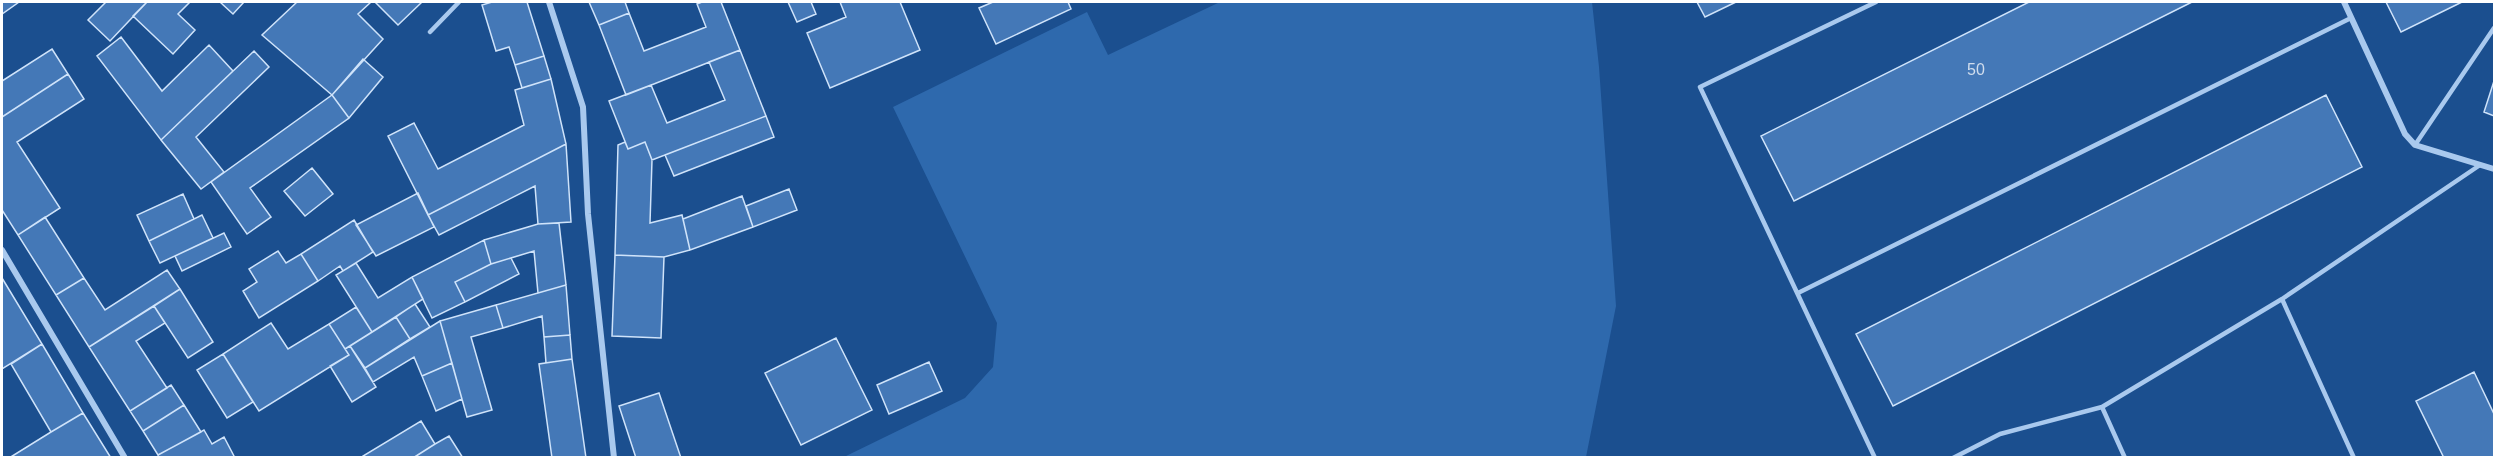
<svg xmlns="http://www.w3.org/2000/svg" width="2496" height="459" viewBox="0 0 2496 459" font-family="Helvetica,sans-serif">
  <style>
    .green { fill: #2e69ad }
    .building { fill: #4478b7; stroke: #cfe3fa; stroke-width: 1.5 }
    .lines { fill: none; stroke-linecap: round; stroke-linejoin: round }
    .lane { stroke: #a9c9ee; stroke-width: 4.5 }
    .street { stroke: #a9c9ee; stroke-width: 6 }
    .labels { text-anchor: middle; stroke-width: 5; stroke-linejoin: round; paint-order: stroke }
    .number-label { font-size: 16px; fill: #d0dded }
  </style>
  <rect width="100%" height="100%" fill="#1b4f8f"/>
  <!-- green -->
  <path class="green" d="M1220,2H1592L1599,67L1616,306L1586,457H844L965,398L993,367L997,323L893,107L1087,12L1108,55Z"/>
  <!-- building -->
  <path class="building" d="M2,2H19L2,14Z
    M106,2H147L110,41L88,20Z
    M147,2H190L178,14L195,30L173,54L133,16Z
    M220,2H244L233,14Z
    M297,2H371L358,14L383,39L332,95L262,35Z
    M375,2H422L398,25Z
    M492,2H527L544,56L515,65L509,47L496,51L482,5Z
    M589,2H625L629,13L599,25Z
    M702,2H721L740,50L626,95L599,25L629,13L644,51L706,27L697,4Z
    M788,2H811L816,14L797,22Z
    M840,2H900L920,50L830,88L807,33L846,17Z
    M993,2H1068L1071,9L996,44L979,8Z
    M1697,2H1736L1705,17Z
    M2029,2H2192L1794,201L1761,136Z
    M2386,2H2462L2401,32Z
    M121,37L162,91L209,45L233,71L161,140L97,56Z
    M52,49L68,74L2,117V81Z
    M740,50L766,116L652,160L645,142L628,149L609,101L651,85L667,123L725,100L709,62Z
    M254,51L269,67L196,137L224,172L201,189L161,140Z
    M544,56L551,79L522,88L515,65Z
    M363,59L383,77L349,118L332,95Z
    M68,74L84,99L17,142L60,208L18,235L2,210V117Z
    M551,79L566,144L428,215L388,136L414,123L438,169L524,125L515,90Z
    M2494,81V116L2484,112Z
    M332,95L349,118L250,188L271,217L247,234L211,182Z
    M2326,95L2362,167L1893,406L1856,334Z
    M766,116L774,137L674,176L665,155Z
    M625,142L628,149L645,142L652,160L650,223L682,215L690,250L664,257L615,255L618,145Z
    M566,144L571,222L538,224L535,186L439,235L428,215Z
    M312,168L333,194L305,216L284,191Z
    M789,189L797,210L753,227L746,206Z
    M418,193L434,227L376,256L356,225Z
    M183,194L194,219L149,241L137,215Z
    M742,196L753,227L690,250L683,219Z
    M202,215L213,238L160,263L149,241Z
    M45,217L84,278L56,295L18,235Z
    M354,220L373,252L343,271L340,266L318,281L301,254Z
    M559,223L566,285L538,293L534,251L491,264L484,240L538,224Z
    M224,233L231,247L182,271L175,256Z
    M484,240L491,264L455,282L465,302L432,318L412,277Z
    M278,251L286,263L301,254L318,281L259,318L243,291L257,282L249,269Z
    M615,255L664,257L661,338L612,336Z
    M511,258L519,274L465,302L455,282L491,264Z
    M356,263L378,298L412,277L423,299L372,332L336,275Z
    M167,270L180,289L89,347L56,295L84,278L105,310Z
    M2,278L42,344L2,369Z
    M566,285L570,335L544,337L542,316L503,328L496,305Z
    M180,289L213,342L188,358L154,306Z
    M415,304L430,327L410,339L396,317Z
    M496,305L503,328L471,337L492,410L467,417L440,321Z
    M154,306L165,323L136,341L167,388L130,411L89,347Z
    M356,307L372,332L345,349L329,324Z
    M396,317L410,339L365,368L350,346Z
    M440,321L452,363L422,376L414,357L373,382L365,368Z
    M271,323L288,349L329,324L349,355L259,411L223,354Z
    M570,335L572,359L546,363L544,337Z
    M836,338L872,410L801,445L765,373Z
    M42,344L83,413L51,432L11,364Z
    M350,346L376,387L352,402L330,366L349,355L345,349Z
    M223,354L253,402L227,418L197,370Z
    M572,359L586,458H552L539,364Z
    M929,362L942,391L889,414L877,385Z
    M452,363L462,399L436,411L422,376Z
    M2474,372L2494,414V458H2444L2416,401Z
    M171,385L184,405L143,431L130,411Z
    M659,393L681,458H636L619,406Z
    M184,405L201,432L158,455L143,431Z
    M83,413L111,458H9L51,432Z
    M421,421L435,444L413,458H364L363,456Z
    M204,430L212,444L224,437L235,458H159L158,455Z
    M449,436L463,458H413L435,444Z"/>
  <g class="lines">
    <!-- lane -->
    <path class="lane" d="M430,32L459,2
      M2415,145L2494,28
      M1798,293L2351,18
      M1875,458L1700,87L1876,2
      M1953,458L2000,434L2102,407
      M2125,458L2102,407L2282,299
      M2354,458L2282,299L2480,165"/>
    <!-- street -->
    <path class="street" d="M549,2L583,107L588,214L614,458
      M2344,2L2405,134L2415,145L2494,169
      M2,250L125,458"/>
  </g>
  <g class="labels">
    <!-- number labels -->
    <g class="number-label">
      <text x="1976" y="75">50</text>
    </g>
  </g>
  <!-- border -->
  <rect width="2496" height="459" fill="none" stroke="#ffffff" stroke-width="6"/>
</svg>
